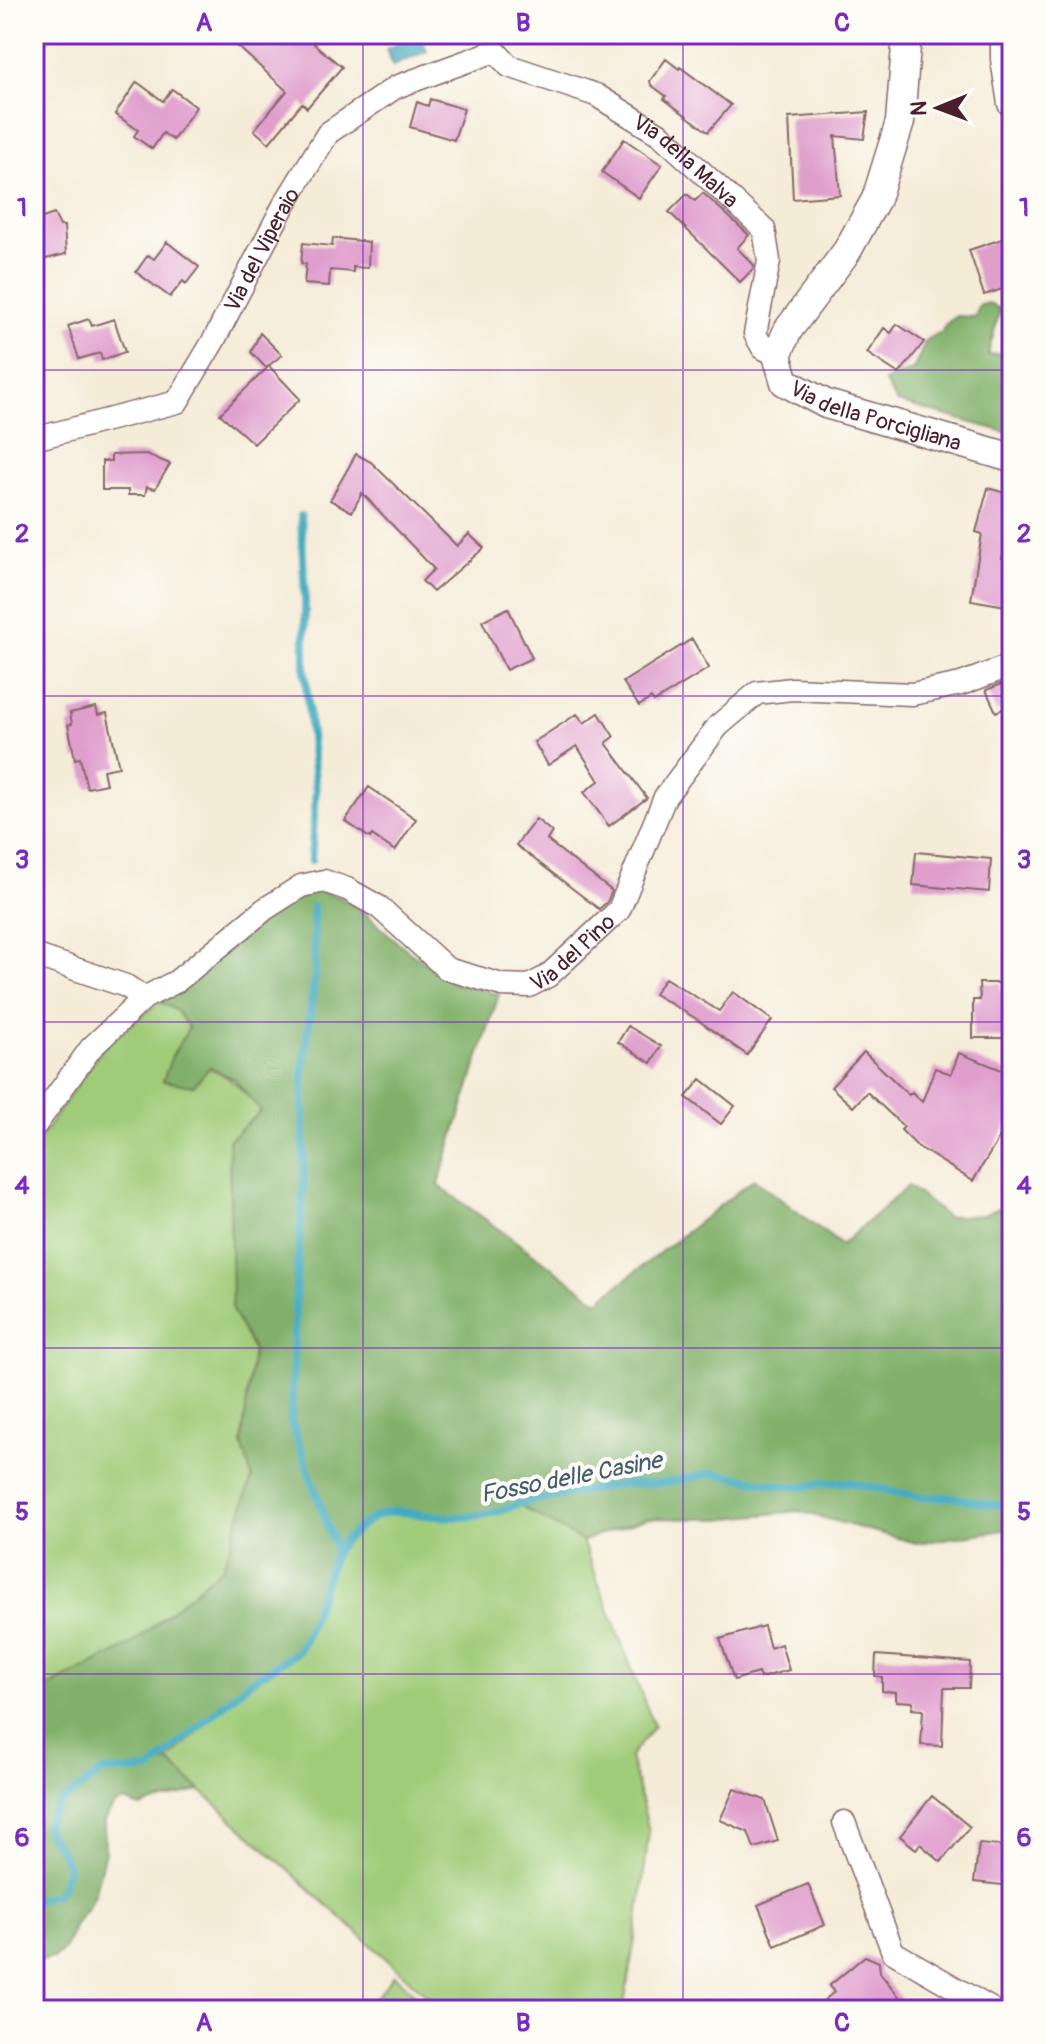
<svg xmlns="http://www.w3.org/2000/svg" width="1046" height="2044" viewBox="0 0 1046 2044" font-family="Pangolin,sans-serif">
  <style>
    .green { fill: #a0cc79; stroke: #757652; stroke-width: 2 }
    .forest { fill: #80b069; stroke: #65684a; stroke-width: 2 }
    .water { fill: #3faabf; stroke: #446475; stroke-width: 2 }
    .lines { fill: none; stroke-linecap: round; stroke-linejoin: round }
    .stream { stroke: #3faabf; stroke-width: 8 }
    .building { fill: #e09ecd }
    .minor-casing { stroke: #866768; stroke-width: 25 }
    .tertiary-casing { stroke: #866768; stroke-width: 31 }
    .minor { stroke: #fff; stroke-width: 22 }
    .tertiary { stroke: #fff; stroke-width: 28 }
    .grid { fill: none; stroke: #7b2cbf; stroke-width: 2; stroke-opacity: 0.55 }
    .labels { text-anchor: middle; stroke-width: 8; stroke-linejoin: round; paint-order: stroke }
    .street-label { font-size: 22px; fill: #4a1f2b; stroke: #fdfcf7 }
    .water-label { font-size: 24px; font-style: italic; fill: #455e6e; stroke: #fdfcf7 }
    .neatline { fill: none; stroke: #7b2cbf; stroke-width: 3 }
    .grid-label { font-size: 26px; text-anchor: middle; font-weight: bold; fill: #7b2cbf }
  </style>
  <rect width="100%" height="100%" fill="#fdfcf7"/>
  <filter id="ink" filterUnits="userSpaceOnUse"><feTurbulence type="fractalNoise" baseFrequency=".0125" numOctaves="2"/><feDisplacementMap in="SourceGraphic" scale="16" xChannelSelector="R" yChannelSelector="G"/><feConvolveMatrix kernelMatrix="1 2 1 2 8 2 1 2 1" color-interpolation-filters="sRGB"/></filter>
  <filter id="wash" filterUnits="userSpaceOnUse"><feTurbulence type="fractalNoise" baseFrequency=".006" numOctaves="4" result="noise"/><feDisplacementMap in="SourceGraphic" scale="32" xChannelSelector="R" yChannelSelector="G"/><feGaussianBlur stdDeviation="1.8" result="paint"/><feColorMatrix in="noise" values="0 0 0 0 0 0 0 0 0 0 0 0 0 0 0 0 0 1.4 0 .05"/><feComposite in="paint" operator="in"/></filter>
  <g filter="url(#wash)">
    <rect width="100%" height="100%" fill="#f5ecd8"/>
    <!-- green -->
    <path class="green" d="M160,1002L176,1010L189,1028L172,1056C220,1070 228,1072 261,1111L232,1310L253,1350L242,1443L253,1477L223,1567L132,1644L44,1689L34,1675V1147L106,1044Z
      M517,1504L582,1541L654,1726L630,1757L649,1831L638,1921L623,2010H443L168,1761L248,1683L297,1652L305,1637L336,1550C349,1535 371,1513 393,1512C403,1511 414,1514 424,1515C456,1518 488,1519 517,1504Z
      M394,1975L433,2010H366Z"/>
    <!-- forest -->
    <path class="forest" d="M988,303L1000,309L988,355L1012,352V434L897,402L884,381L913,370L927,339L942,332L945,325L956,316L975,317L979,306Z
      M319,890L339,897L365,913L396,941L452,983L499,994L438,1185L598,1301L754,1179L841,1245L908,1186L947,1217L983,1215L1012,1202V1529L916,1543L798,1511L720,1519L648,1518L582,1541L517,1504C488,1519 456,1518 424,1515C414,1514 403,1511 393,1512C371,1513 349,1535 336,1550L305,1637L297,1652L248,1683L152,1767L168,1761L200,1790L140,1807L124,1801L114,1805L104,1821L105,1851L95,1892L87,1909L76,1922L65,1948L53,1958L34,1963V1711L44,1689L132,1644L223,1567L252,1478L242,1443L253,1350L232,1310L229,1140L261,1111L234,1079L210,1067L193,1086L163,1081L172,1056L189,1028L176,1010L160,1002L296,895Z"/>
    <!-- water -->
    <path class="water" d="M420,35L427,51L393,66L386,49Z"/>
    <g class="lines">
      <!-- stream -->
      <path class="stream" d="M301,516L305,600V670L316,791L311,860
        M313,907L315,973L303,1071L304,1179L296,1284L291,1421L336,1550
        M34,1901L57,1894L62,1886L68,1867L64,1856L47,1832V1823L57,1805L102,1772L150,1770L248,1683L297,1652L305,1638L336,1550C349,1535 371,1513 393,1512C403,1511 414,1514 424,1515C456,1518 488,1519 517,1504L622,1484L664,1483L714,1473L782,1486L804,1487L822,1483L847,1482L920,1497H952L993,1505L1012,1504"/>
    </g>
    <g id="blocks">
      <!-- building -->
      <path class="building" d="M224,34H322L314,44L342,67L307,108L302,103L269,143L254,130L287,91Z
        M666,59L679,69L680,67L731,105L708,132L664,99L666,96L651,85L650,81Z
        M137,82L163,101L172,89L196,107L173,140L163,133L152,149L134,136L138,130L115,114Z
        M430,99L464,109L454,140L410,127L417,102L428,106Z
        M868,112L864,139L835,136L840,195L793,199L789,118Z
        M624,139L662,165L639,198L602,172Z
        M703,193L749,235L737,248L754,265L753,269L740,282L669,212L687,194L695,201Z
        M54,214L60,226H64L66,254L34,262V221Z
        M333,238L369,242L368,268L353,267V272L330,270L329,286L304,284L306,264L301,263L303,243L332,246Z
        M1005,238L1012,258V286L984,295L969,250Z
        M167,242L199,267L186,284L183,281L170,297L136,272L148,255L154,259Z
        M89,319L92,326L114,319L125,352L102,360L100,353L79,359L68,326Z
        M897,324L924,342L899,374L867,353L884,328L891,333Z
        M260,333L282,355L266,368L251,352Z
        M269,366L300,399L254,444L220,414Z
        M146,454L170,464L155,489L147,487L145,495H128V490H102V461H111V455Z
        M356,454L371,462L457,546L469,534L484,548L433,592L422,581L434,569L362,493L352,512L330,500Z
        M988,488L1012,495V522L1002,558L1012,560V607L971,600L982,534L976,532Z
        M508,608L532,658L506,670L482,621Z
        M692,639L709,668L654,702L651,698L639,706L623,682Z
        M1012,680V705L996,712L986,690Z
        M96,707L98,715L107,713L119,767L103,770L106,784L87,788L80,758L75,759L68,725L72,724L70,713Z
        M599,713L614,737L606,743L647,798L609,826L584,792L599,781L577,746L548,765L534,742L577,714L584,723Z
        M369,787L416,819L395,851L372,835L370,838L345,821Z
        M536,819L552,832L547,840L612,891L607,902L599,909L516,845Z
        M916,852L991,859L989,892L913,885Z
        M665,978L719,1011L733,992L772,1020L747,1055L695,1018L654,994Z
        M979,983H1001V990H1012V1038H973V1000H980Z
        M628,1026L661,1046L651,1063L618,1042Z
        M864,1052L909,1095L912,1092L922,1102L935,1068L951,1074L959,1053L1012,1074V1117L973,1181L917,1146L901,1130L904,1127L867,1092L853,1107L831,1087Z
        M701,1079L735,1106L721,1124L686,1097Z
        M764,1626L770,1648L781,1644L789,1670L760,1678L758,1673L734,1680L720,1639Z
        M876,1655L970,1662L969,1688H944L942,1746L921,1745L923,1710L912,1709L913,1702L896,1701V1692L882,1691V1677L875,1676Z
        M734,1789L765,1800L778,1841L754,1848L748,1832L720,1820Z
        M932,1796L970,1827L941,1862L920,1844L916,1849L900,1836Z
        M979,1844L1012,1847V1886L974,1882Z
        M808,1884L825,1925L775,1946L758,1905Z
        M865,1956L879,1962L880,1973L902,2000L890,2010H813L834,1992L829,1986Z"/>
    </g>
  </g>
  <g filter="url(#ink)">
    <use href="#blocks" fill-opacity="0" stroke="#866768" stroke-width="2"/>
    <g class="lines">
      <!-- minor casing -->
      <g class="minor-casing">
        <g id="minor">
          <path id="s1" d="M495,51L509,66L596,95L661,135L764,229L769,261L755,334L763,348L777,355"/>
          <path id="s2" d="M34,439L177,402L214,340L284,205L328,133L396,87L495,51"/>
          <path d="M34,955L126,986L144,998"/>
          <path id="s3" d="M34,1127L91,1048L144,998L177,981L265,909L301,886L324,881L347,889L379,907L447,969L502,985L529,986L548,976L619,910L665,797L718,726L757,693L792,689L912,694L961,684L1012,665"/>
          <path d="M844,1822L893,1952L993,2010"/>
        </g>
      </g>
      <!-- tertiary casing -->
      <g class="tertiary-casing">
        <g id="tertiary">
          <path id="s4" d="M907,34L900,122L876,199L847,251L788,330L777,355L785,382L826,404L1012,458"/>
          <path d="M1005,34V59L1012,103"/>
        </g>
      </g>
      <!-- minor -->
      <use href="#minor" class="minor"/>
      <!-- tertiary -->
      <use href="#tertiary" class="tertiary"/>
    </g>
  </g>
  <!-- grid -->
  <path class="grid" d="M363,34V2010M683,34V2010M34,370H1012M34,696H1012M34,1022H1012M34,1348H1012M34,1674H1012"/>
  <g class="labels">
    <!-- street labels -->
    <g class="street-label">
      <text dy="8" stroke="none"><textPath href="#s1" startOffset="224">Via della Malva</textPath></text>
      <text dy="8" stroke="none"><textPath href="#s2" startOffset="322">Via del Viperaio</textPath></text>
      <text dy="8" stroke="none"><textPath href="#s4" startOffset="480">Via della Porcigliana</textPath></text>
      <text dy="8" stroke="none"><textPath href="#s3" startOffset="680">Via del Pino</textPath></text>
    </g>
    <!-- water labels -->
    <g class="water-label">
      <text transform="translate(571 1477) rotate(-11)" y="8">Fosso delle Casine</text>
    </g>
  </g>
  <!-- margin -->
  <rect width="1046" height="2044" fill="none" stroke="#fdfcf7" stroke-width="88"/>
  <!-- north arrow -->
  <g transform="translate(938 108) rotate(269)" stroke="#fdfcf7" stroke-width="6" paint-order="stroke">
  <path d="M0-6L14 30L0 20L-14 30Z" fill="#4a1f2b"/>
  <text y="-12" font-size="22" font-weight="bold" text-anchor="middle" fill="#4a1f2b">N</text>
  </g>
  <rect x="44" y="44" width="958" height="1956" class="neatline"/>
  <g class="grid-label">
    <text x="204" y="31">A</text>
    <text x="523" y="31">B</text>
    <text x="842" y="31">C</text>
    <text x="22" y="216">1</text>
    <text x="1024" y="216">1</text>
    <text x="22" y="542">2</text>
    <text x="1024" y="542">2</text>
    <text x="22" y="868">3</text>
    <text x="1024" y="868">3</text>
    <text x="22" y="1194">4</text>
    <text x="1024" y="1194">4</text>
    <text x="22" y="1520">5</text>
    <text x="1024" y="1520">5</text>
    <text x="22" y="1846">6</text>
    <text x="1024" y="1846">6</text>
    <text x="204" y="2031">A</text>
    <text x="523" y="2031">B</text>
    <text x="842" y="2031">C</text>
  </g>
</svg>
